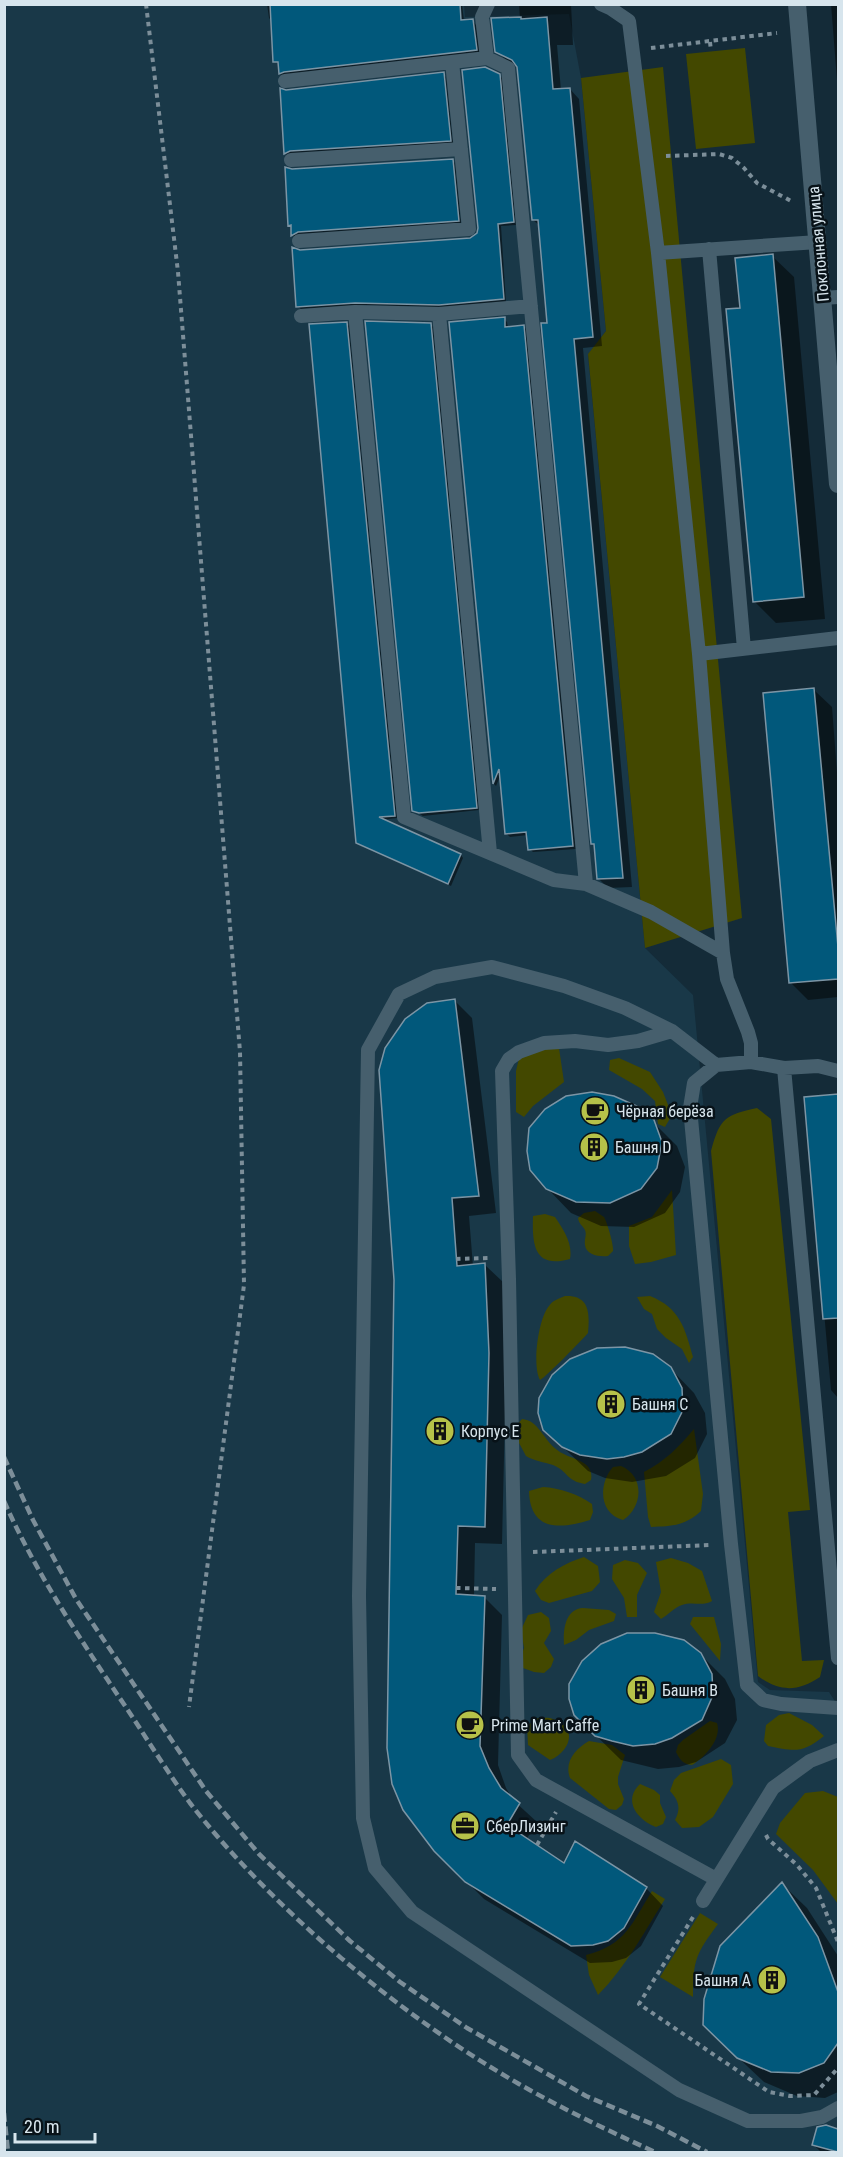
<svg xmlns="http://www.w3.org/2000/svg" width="843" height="2157" viewBox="0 0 843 2157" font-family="'Roboto Condensed',sans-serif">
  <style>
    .built { fill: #193848 }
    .green { fill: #434800 }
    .shadow { fill: #0007 }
    .building { fill: #01587b; stroke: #7c95a5; stroke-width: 1.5 }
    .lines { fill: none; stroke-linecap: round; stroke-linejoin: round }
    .path { stroke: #7c8e99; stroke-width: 4; stroke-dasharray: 4.5 4.5; stroke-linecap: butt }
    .lane { stroke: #465f6d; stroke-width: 14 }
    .street { stroke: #465f6d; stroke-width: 18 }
    .rail { stroke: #7c8e99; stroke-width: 4.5; stroke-dasharray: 9 4.5; stroke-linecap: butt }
    .labels { text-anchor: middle; stroke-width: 5; stroke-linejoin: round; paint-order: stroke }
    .street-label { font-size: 16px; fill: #d7e5ed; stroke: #081218 }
    .poi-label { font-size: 16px; fill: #d7e5ed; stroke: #081218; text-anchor: start }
  </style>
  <rect width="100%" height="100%" fill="#142b38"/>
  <!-- built -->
  <path class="built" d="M464,4L465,17L569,14L581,78L606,331L588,355L645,948L693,995L758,1682L770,1690L829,1692L838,1706V2152H5V5Z"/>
  <!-- green -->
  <path class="green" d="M745,48L755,143L696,149L686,54Z
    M663,67L742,918L645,948L588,354L606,331L581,78Z
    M533,1047L559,1048L564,1082L533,1106L524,1117L516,1112V1071L520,1054Z
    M619,1058L650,1072L663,1092L672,1115L665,1127L658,1124L655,1101L642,1089L609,1070L610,1060Z
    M757,1108L771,1119L810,1510L788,1512L802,1661L824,1660L820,1677C798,1692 779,1692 758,1676L711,1151C720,1118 725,1115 757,1108Z
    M672,1190L676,1255L651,1262L635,1264L629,1246V1226L652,1217Z
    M595,1211L604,1217C607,1222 614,1245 613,1251L608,1256C599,1257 586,1255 585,1245C584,1239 587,1235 585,1230C582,1225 579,1224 578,1218L584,1213Z
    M545,1214L555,1217C563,1229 573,1243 570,1259C534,1269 532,1245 533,1216Z
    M565,1296C589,1295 590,1312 588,1333C583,1339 544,1379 540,1380C532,1366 538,1319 549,1306C553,1300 558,1299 565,1296Z
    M650,1296C680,1308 685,1328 693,1357L689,1363L682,1349L666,1338L657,1329L652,1314L644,1309L637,1297Z
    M522,1419C538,1420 544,1440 556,1449C568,1460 595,1459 591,1480L585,1484C566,1481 568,1471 553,1465C544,1462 534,1461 526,1456L519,1443L517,1425Z
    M694,1429L703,1494L701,1511C685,1526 672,1526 651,1527L648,1517L644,1472C665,1461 679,1447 694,1429Z
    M621,1466C645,1476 643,1507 623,1520C599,1514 598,1484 613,1467Z
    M543,1487C560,1488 578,1494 592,1504L593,1512L590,1520C561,1529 530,1532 529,1491Z
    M584,1557L598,1566L600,1582L592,1591L549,1603L541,1600L535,1591C546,1573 565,1563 584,1557Z
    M671,1558L688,1563L702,1571L712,1601C702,1607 693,1601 682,1605C675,1607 668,1615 661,1619L654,1612L661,1592L656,1562Z
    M625,1560L638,1563L647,1573L637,1595V1617H627L624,1598L612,1579L613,1565Z
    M583,1608L609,1610L616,1614L614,1621L589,1630L576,1640L564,1645C563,1630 565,1609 583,1608Z
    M541,1612L549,1618L551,1631L544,1643L554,1659L551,1667L544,1673L534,1672L523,1668L520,1659L524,1648L521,1630L528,1615Z
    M693,1617H714L721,1644L720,1661L690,1624Z
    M789,1713L812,1725L824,1736C802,1754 794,1751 768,1746L764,1741L766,1725L779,1715Z
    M538,1718C543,1718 549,1717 553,1719C579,1727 570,1752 550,1760L528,1745L527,1726Z
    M710,1721L717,1723C722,1739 705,1757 692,1765C683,1764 680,1760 676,1752L678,1745L683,1740Z
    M589,1741L612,1745L625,1755L618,1777V1784L624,1799L622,1805L616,1810L609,1809L570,1778C564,1762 575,1749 589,1741Z
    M721,1759L731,1765L733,1784L713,1817L699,1827L682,1828L675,1820C681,1808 679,1801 670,1791L674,1780L681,1773Z
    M640,1784L654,1790L660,1795V1803L666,1817L663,1824L656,1827C638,1820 622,1801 640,1784Z
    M823,1791L838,1797V1904L813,1870L776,1834L780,1823L805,1793Z
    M652,1891L665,1899C644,1932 626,1967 598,1995L589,1975L586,1955C626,1945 632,1923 652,1891Z
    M700,1913L718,1924C696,1954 693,1959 693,1997L660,1977Z"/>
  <!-- shadow -->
  <path class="shadow" d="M267,4H462L464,21H473L476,25L480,53L284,77L280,74V65L275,61L273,22L269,18Z
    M519,4H571L573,45H557L561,90L570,89L579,99L602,346L583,348L632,887L608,888L598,878L596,847L593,844L540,226L533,220L518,67L507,61L497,51L520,19Z
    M831,4H838V93Z
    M443,74L446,77L453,143L288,156L286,154L282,90L286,91Z
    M499,75L502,78L516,225L501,226L506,302L443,307L359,305L301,309L298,306L299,251L470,239L476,237L479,228Z
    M452,160L455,163L461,223L296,238L293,236L292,228L289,225L291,170Z
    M772,256L794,277L825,619L776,623L754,601L742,310Z
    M504,319L507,322L508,328L523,326L526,329L576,849L533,852L530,849L528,835L510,837L507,834L501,774L496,786L494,784L450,324Z
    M346,323L349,326L397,818L381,820L461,855L463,858L451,886L360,845L357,842Z
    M430,324L433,327L479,810L423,816L414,810Z
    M814,690L832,707L838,785V997L808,1000L790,982Z
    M454,1000L472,1018L496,1213L469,1216L473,1266L485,1265L503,1282L506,1372L502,1544L475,1543L474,1596L484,1597L502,1615L498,1765L506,1788L513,1800L537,1822L526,1840L564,1865L646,1888L663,1906L641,1946L626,1958L612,1962L590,1963L484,1899L435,1850Z
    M838,1096V1398L831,1390L805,1099Z
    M640,1109L677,1146L685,1167L680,1192L665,1213L634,1227L601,1226L571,1213L547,1188Z
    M670,1368L694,1393L705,1413L707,1434L695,1458L666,1476L632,1482L605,1478L588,1471L544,1429Z
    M700,1654L725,1679L735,1699L737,1720L725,1743L696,1762L679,1767L658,1769L621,1760L575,1715Z
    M782,1884L807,1908L838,1956V2092L825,2098L797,2096L764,2082L730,2050Z
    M826,2127L838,2131V2152L820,2151L813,2144Z"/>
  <!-- building -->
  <path class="building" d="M270,4H460L461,20L473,19L477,50L284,72L279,74L278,62H273Z
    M521,17V19L547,17L553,89L570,88L593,337L574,339L623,878L597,879L594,844H591L541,323H547L538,220H532L517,67L512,60L495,52L491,18Z
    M485,67L500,74L514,222L498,224L504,299L439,305L355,303L296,307L292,247L300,250L470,238L477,233L478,228L462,70Z
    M444,72L451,141L290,151L284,154L280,88L286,90Z
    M453,159L459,221L298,232L291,236V225L288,226L285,167L292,169Z
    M773,254L804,597L753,602L726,309L740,308L735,258Z
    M505,317V327L524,325L573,846L528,850L526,832L505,834L499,769L493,784L449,322Z
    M365,321L431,323L477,808L419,813L412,811Z
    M347,322L395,816L379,817L461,854L448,884L356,843L309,324Z
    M814,688L838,947V979L789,983L763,693Z
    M455,999L479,1196L452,1198L457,1266L485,1263L489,1353L485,1527L458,1526L456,1594L485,1596L480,1746L489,1768L501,1788L520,1803L507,1825L564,1863L575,1841L647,1887L624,1928L608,1941L593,1945L571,1946L465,1882L434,1851L403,1810L392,1784L387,1748L394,1280L379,1070L385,1048L405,1019L427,1003Z
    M592,1092L614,1096L641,1108L654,1120L662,1142L657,1168L641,1189L610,1203L576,1202L546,1189L530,1170L527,1151L529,1128L545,1109L566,1096Z
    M838,1094V1318L823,1319L804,1097Z
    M625,1347L653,1354L671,1367L682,1388L683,1410L671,1434L642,1452L624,1457L607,1459L580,1455L562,1447L543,1430L538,1413L539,1398L552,1375L570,1359L597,1348Z
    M627,1633H655L684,1640L701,1653L712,1674L713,1695L702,1720L672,1738L655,1744L633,1746L612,1741L595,1736L574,1715L569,1699V1684L582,1661L601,1644Z
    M782,1882L818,1937L838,1992V2043L824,2063L799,2073L771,2072L737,2058L703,2025L704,1999L720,1946Z
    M826,2125L838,2129V2152L812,2145L817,2127Z"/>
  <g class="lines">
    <!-- path -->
    <path class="path" d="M146,4L178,272L240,1052L244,1285L189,1707
      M710,42L711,51
      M651,48L777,33
      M666,156L719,154L732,158L744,168L757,183L793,202
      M456,1259L490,1258
      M533,1552L711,1545
      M456,1588L496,1589
      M766,1835L768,1839L797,1865L816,1888L838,1942
      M537,1845L556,1812
      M693,1917L639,2004L769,2092L790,2096L814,2095L838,2068"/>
    <!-- lane -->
    <path class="lane" d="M488,4L482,17L487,58L508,68L586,884L554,880L490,853L439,314L531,306
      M601,4L610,8L629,21L658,253L818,242
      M285,81L487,58
      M291,160L461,149
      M299,241L469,229L452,62
      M709,249L744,649
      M658,253L699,654L723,953L727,979L748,1032L751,1043V1062
      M823,298L838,297
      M439,314L355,312L404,817L490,853
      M301,316L355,312
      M699,654L838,638
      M586,884L651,912L723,953
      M672,1031L638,1041L608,1045L575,1041L544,1043L519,1052L509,1059L502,1071L509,1279L518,1755L536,1780L716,1879
      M716,1065L672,1031L625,1008L564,986L492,967L435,977L399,994L368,1050L359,1596L363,1818L375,1868L412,1912L679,2090L748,2121H801L822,2117L838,2108
      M784,1068L838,1658
      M838,1071L818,1066L784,1068L751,1062L716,1065L694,1083L690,1108L731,1544L747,1685L763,1700L781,1704L838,1708
      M703,1901L773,1788L810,1761L838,1750"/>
    <!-- street -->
    <path class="street" d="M797,4L838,484"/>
    <!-- rail -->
    <path class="rail" d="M4,1457L33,1520L76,1599L206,1791L259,1854L350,1941L400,1982L467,2028L586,2096L657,2126L707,2152
      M4,1501C35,1571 77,1634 119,1697C143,1732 165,1769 190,1803C273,1910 402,2017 519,2084C563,2109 609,2131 655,2152
      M4,2113L8,2152"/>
  </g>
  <!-- icons -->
  <defs>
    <g id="cafe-disc" transform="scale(1.5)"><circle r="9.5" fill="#b6c149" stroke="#081218"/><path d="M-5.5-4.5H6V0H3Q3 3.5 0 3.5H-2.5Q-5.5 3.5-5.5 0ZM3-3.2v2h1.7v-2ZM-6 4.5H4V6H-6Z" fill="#111"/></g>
    <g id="building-disc" transform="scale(1.5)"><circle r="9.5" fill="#b6c149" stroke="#081218"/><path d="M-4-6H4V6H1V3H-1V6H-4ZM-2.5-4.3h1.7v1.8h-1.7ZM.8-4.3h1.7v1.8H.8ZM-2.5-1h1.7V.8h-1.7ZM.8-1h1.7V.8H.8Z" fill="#111"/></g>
    <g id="office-disc" transform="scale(1.5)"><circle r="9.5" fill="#b6c149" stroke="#081218"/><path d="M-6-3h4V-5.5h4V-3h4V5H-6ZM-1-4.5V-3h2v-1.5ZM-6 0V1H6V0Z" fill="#111"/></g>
  </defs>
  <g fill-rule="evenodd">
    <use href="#cafe-disc" x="595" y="1111"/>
    <use href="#building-disc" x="594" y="1147"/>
    <use href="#building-disc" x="611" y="1404"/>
    <use href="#building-disc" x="440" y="1431"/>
    <use href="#building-disc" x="641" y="1690"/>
    <use href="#cafe-disc" x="470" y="1725"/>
    <use href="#office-disc" x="465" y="1826"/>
    <use href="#building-disc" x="772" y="1980"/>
  </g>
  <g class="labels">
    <!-- street labels -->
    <g class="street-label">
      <text transform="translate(818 244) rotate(-95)" y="6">Поклонная улица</text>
    </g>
    <!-- poi labels -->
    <g class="poi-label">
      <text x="616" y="1117">Чёрная берёза</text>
      <text x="615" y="1153">Башня D</text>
      <text x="632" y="1410">Башня C</text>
      <text x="461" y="1437">Корпус E</text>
      <text x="662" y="1696">Башня B</text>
      <text x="491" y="1731">Prime Mart Caffe</text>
      <text x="486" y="1832">СберЛизинг</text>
      <text x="751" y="1986" text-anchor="end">Башня А</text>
    </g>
  </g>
  <!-- border -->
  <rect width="843" height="2157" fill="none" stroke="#d7e5ed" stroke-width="12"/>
  <!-- scale -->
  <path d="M15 2133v9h80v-9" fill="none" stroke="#d7e5ed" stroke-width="3"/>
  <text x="24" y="2133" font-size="18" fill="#d7e5ed" stroke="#081218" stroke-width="4.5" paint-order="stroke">20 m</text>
</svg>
